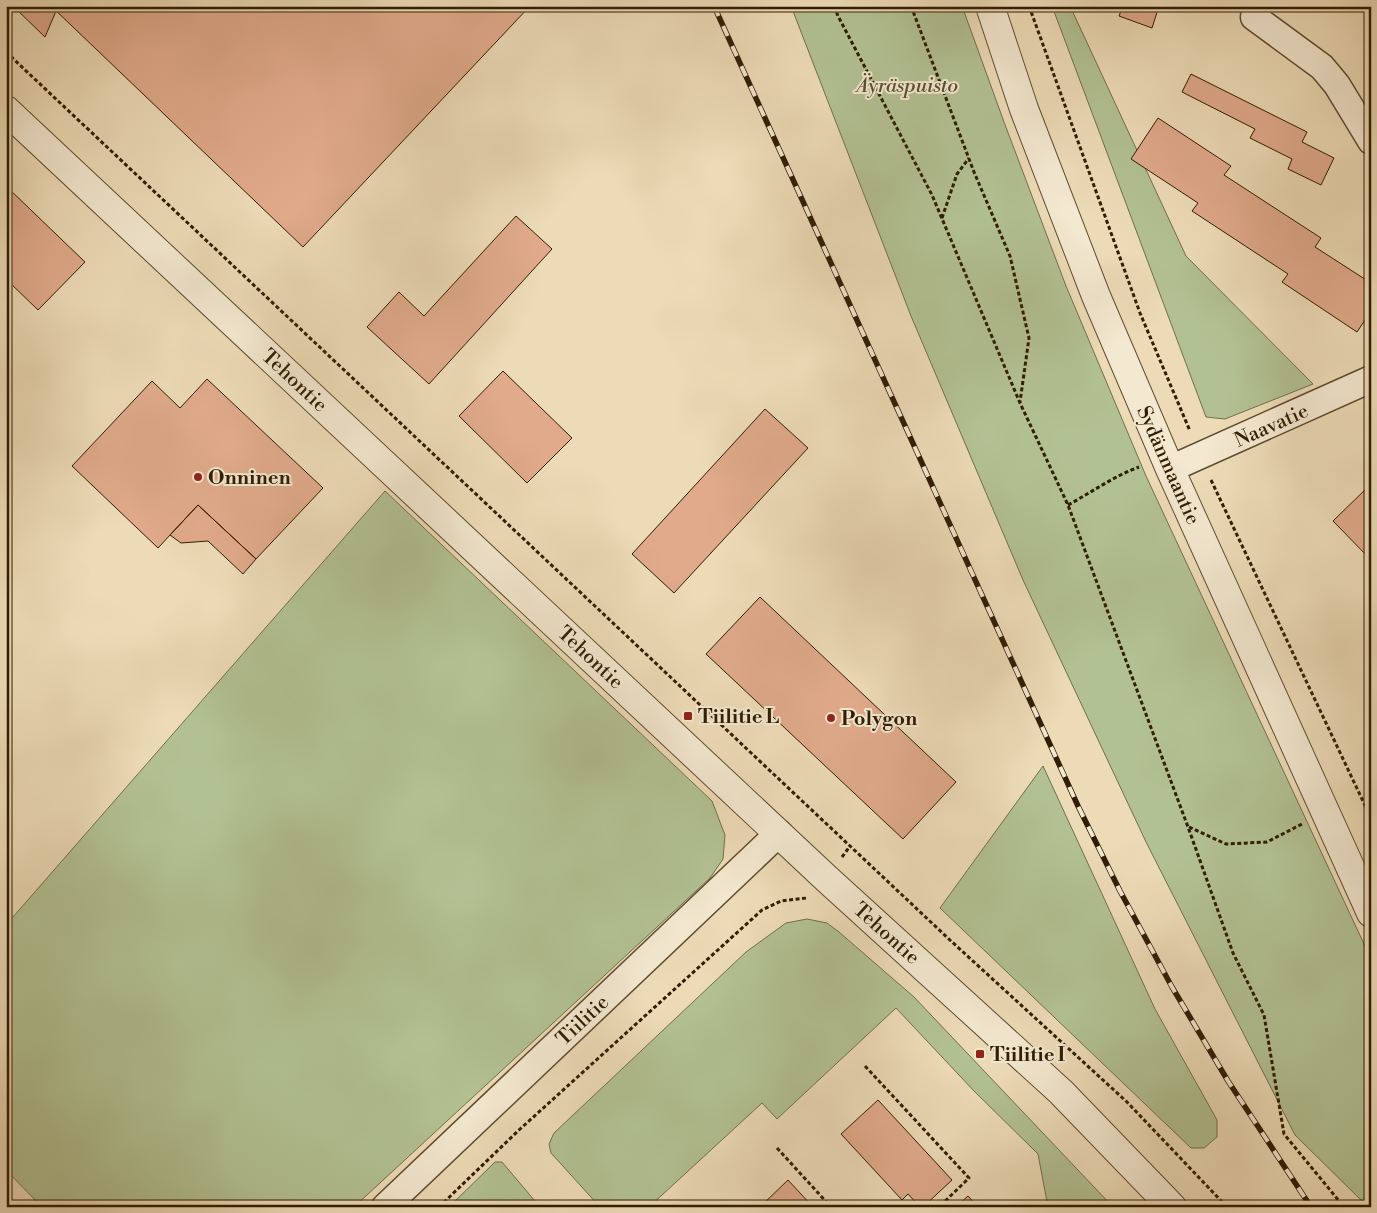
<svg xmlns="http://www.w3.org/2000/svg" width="1377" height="1213" viewBox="0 0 1377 1213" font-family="'Libre Bodoni',serif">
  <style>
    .green { fill: #b2c193; stroke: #716f4b }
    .building { fill: #e0aa8b; stroke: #301d03 }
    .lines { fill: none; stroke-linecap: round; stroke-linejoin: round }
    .minor-casing { stroke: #5f4c30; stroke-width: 29 }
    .tertiary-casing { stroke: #5f4c30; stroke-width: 30 }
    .path { stroke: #301d03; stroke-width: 3; stroke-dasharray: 4 2.5; stroke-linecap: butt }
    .minor { stroke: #f3e8d0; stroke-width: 26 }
    .tertiary { stroke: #f3e8d0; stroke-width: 28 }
    .rail-casing { stroke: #301d03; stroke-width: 5.5 }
    .rail { stroke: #f3e8d0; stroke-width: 4; stroke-dasharray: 11; stroke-linecap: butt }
    .poi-dot { fill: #8f2418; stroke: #f3e8d0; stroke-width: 2 }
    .labels { text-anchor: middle; stroke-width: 4; stroke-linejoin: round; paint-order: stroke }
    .park-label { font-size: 20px; font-style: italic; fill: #574e2e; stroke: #f3e8d0 }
    .street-label { font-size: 20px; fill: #301d03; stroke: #f3e8d0 }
    .poi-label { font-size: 20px; font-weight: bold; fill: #301d03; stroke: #f3e8d0; text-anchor: start }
  </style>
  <rect width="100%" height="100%" fill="#eddbb7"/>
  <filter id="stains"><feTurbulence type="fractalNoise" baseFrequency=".004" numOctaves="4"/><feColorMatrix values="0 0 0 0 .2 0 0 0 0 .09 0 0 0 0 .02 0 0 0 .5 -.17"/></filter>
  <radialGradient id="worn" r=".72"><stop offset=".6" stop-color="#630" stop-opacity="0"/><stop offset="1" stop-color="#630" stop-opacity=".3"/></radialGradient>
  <!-- green -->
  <path class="green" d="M791,6H962L1004,122L1066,286L1146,476L1371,959V1207H1368L1295,1135L1147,844L1023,580L911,316Z
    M1052,6H1070L1186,256L1313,384L1225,419L1206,417Z
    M385,491L712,801L725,835L723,859L710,878L354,1207H42L6,1170V925Z
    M1043,766L1155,1009L1217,1120V1137L1204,1148H1191L940,908Z
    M807,919L827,923L839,932L914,997L1113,1207H1048L1038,1154L974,1091L896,1008L777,1119L762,1103L649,1207H600L551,1153L549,1144L554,1133L746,952L786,923Z
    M495,1162H502L540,1207H449Z"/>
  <!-- building -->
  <path class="building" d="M13,6H51L56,11L45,37Z
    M51,6H530L303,247Z
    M1123,6H1159L1152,28L1119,16Z
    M1191,74L1307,132L1302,142L1334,158L1321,185L1288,169L1292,159L1250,138L1255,129L1182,92Z
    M1158,118L1231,166L1224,175L1321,238L1315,247L1371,283V311L1357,332L1282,282L1288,274L1192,211L1198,203L1131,159Z
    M6,186L85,262L38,310L6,279Z
    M516,216L552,249L429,384L367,327L399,292L424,316Z
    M503,371L572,438L527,483L459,416Z
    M207,379L323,488L256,559L198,505L158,548L72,466L152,381L180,408Z
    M765,409L808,448L674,593L632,554Z
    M1371,484V560L1333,521Z
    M198,505L256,559L243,574L208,541L181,543L170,535Z
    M1371,572V582L1366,577Z
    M760,597L956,782L903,839L706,654Z
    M878,1100L952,1180L923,1207H920L908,1194L902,1200L841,1134Z
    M788,1180L813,1207H762L761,1206Z
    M968,1196L978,1207H960L958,1205Z"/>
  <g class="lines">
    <!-- minor casing -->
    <g class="minor-casing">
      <path id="minor" d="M1254,17L1322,67L1337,85L1371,141
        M1170,469L1371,379
        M385,1207L779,833"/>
    </g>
    <!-- tertiary casing -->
    <g class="tertiary-casing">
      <path id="tertiary" d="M990,6L1024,109L1096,296L1170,469L1371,913
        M6,110L827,879L1061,1092L1172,1207"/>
    </g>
    <!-- path -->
    <path class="path" d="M834,6L838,16L932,195L1020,403L1068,505L1188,827L1233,953L1264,1015L1284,1134L1344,1207
      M911,6L974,172L1010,256L1029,338L1020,402
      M1029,6L1140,313L1190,431
      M6,52L951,941L1127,1102L1227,1207
      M942,218L957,174L969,158
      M1211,480L1371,818
      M1068,505C1092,492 1114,476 1139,467
      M1189,827L1226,844L1267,842L1302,824
      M842,857L850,846
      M865,1066L969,1178L939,1207
      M777,1148L831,1207
      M439,1207L519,1130L762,910L781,901L807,898"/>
    <!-- minor -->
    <use href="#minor" class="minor"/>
    <!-- tertiary -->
    <use href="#tertiary" class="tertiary"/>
    <!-- rail casing -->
    <g class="rail-casing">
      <path id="rail" d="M696,6V7
        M714,6L1078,806L1120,891L1172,987L1228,1081L1311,1207"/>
    </g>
    <!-- rail -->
    <use href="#rail" class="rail"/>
  </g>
  <!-- markers -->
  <g class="poi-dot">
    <circle cx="198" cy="477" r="5"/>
    <rect x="683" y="711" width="10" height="10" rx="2.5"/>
    <circle cx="831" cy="718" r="5"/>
    <rect x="975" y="1049" width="10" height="10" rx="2.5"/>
  </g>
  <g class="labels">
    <!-- park labels -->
    <g class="park-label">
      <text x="907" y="92">Äyräspuisto</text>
    </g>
    <!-- street labels -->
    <g class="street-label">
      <text transform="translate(295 380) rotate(43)" y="7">Tehontie</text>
      <text transform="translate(1271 425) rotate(-24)" y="7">Naavatie</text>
      <text transform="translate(1169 465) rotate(66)" y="7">Sydänmaantie</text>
      <text transform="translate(591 657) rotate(43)" y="7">Tehontie</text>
      <text transform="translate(887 933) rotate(42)" y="7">Tehontie</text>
      <text transform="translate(582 1020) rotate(-43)" y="7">Tiilitie</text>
    </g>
    <!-- poi labels -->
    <g class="poi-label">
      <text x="208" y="484">Onninen</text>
      <text x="698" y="723">Tiilitie L</text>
      <text x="841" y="725">Polygon</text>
      <text x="990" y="1061">Tiilitie I</text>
    </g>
  </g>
  <!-- margin -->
  <rect width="1377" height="1213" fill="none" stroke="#eddbb7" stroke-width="25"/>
  <rect x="8" y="8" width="1362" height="1198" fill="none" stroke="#301d03" stroke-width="2.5"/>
  <rect x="12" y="12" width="1352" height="1188" fill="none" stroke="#301d03"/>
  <rect width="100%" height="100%" filter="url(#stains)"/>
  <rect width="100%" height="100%" fill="url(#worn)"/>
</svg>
